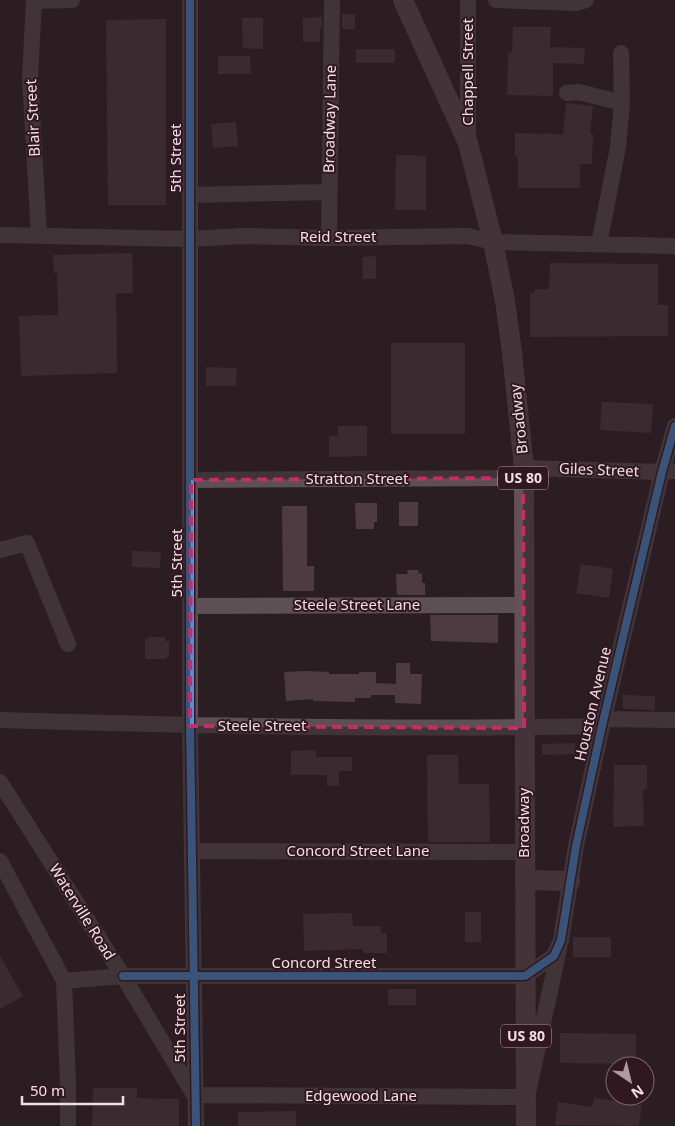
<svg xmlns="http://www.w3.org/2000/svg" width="675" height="1126" viewBox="0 0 675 1126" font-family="'Noto Sans',sans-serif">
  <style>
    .building { fill: #4e3b42 }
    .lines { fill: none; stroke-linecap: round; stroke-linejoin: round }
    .minor { stroke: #5c5054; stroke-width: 16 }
    .major { stroke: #635158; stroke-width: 20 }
    .cycleway-casing { stroke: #311820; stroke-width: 11 }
    .cycleway { stroke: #4d94e3; stroke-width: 8 }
    .marked { fill: none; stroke: #c72c69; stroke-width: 4; stroke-dasharray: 10 6; stroke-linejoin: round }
    .labels { text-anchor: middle; stroke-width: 4; stroke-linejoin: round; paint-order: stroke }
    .shield { fill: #311820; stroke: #b7a3a9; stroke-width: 1 }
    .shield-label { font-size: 14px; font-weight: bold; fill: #f1dfe4 }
    .street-label { font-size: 15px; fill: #f1dfe4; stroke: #311820 }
  </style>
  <rect width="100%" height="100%" fill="#2b1e22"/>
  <!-- building -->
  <path class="building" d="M342,14H355V29H342Z
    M322,17V29H320V42H303V18Z
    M242,18H263V49L243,48Z
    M166,19V205H108L106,20Z
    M513,27H551L550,47L585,48L584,64L553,63V96L507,95L508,53L512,52Z
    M356,49H395V63H356Z
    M218,56H250L251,74H218Z
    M566,103L593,106L590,134H593L592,164H580V188H518V157H515V133L563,134Z
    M236,122L238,146L213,148L211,124Z
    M396,155L426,156V210H395Z
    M132,253L133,293H116L117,373L21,376L19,316L58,315L57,273H54L53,255Z
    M376,256V279H363L362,257Z
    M550,263L658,264V305H668V336L530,337V293H534L535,289H549Z
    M391,343H465V434H391Z
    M206,367L237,368L236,386H206Z
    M602,402L653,404L651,433L600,430Z
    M338,426H367V456L329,457V436H338Z
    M399,502H418V526H399Z
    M355,503H377V522H374V529H356Z
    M282,506H307V566H314V591H283Z
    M132,551L161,552L160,568L132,567Z
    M581,564L613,569L609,598L576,593Z
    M407,570H418L419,574L422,573V583H425V595H397L396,574H408Z
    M430,615H498V643L431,641Z
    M148,637H165V641H169V657H166V659H145V639H148Z
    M396,663H410V674H422L421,704L395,703V695H371V698H355V702L313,701V699L286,701L284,672L306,671L329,672V674H359V672H376V683L396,684Z
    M623,695L655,696V710L623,709Z
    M575,743V754L542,755V744Z
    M316,750V757H352V771H339V786H327V775H291V751Z
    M427,755H458L459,784H489L490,842H428Z
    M614,765H647V789L643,790L644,826L613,827Z
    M465,912H481V942H465Z
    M340,913H352L353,926H381V933H387V953H363V949L304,951L303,914Z
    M573,937H611V957H573Z
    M0,956L23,996L0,1009Z
    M388,989H416V1005H388Z
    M560,1033L636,1034V1064L560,1063Z
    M93,1088H137V1098L179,1099V1126H92Z
    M594,1098L642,1105L639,1126L555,1125L558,1102L592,1107Z
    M296,1111V1126H238V1112Z"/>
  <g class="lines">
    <!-- minor -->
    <path class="minor" d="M190,0V726L196,1126
      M496,0L577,3L586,0
      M567,93L579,92L622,103
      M468,141V0
      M190,195L329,192
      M0,235L190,239L241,236L329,238L468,236L493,242L675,246
      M39,236L30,77L34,1L72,0
      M329,238L332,0
      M599,244L618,147L622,103L621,53
      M524,468L662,472L675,471
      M191,480L523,478
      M0,550L27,543L68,644
      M190,606L523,605
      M603,719L675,720
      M0,720C200,726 401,730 602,726
      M0,782L123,976L194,1095L527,1097L559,949
      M192,851L525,852
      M0,861L64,981L123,976H525L554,956L561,940L576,846L602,726L662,472L675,426
      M64,981L68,1083V1126"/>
    <!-- major -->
    <path class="major" d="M403,0L468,143L493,242L505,301L512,352L524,468L526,1126
      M525,880L570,881"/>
    <!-- cycleway casing -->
    <g class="cycleway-casing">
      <path id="cycleway" d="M190,0V726L196,1126
        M123,976H525L554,956L561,940L576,846L602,726L662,472L675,426"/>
    </g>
    <!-- cycleway -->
    <use href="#cycleway" class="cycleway"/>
  </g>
  <!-- marked area -->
  <path d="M0 0H675V1126H0ZM523,478L524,728L190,726L191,480Z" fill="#2b1e22" fill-opacity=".55" fill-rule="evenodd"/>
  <path class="marked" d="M523,478L524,728L190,726L191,480Z"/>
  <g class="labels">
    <!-- shield labels -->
    <g class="shield">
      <rect x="498" y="466.5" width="50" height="23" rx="4"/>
      <rect x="501" y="1024.5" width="50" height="23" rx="4"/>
    </g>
    <g class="shield-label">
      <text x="523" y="483">US 80</text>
      <text x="526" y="1041">US 80</text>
    </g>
    <!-- street labels -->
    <g class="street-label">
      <text transform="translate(468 72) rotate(-90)" y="5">Chappell Street</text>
      <text transform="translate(33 118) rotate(-93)" y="5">Blair Street</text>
      <text transform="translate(330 119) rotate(-89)" y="5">Broadway Lane</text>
      <text transform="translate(176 158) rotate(-90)" y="5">5th Street</text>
      <text x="338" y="242">Reid Street</text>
      <text transform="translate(519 419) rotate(-96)" y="5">Broadway</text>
      <text transform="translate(599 470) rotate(2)" y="5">Giles Street</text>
      <text x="357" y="484">Stratton Street</text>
      <text transform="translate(177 563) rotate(-90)" y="5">5th Street</text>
      <text x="357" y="610">Steele Street Lane</text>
      <text transform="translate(593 704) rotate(-77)" y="5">Houston Avenue</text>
      <text x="262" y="731">Steele Street</text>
      <text transform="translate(524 823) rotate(-90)" y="5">Broadway</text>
      <text x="358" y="856">Concord Street Lane</text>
      <text transform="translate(82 912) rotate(58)" y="5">Waterville Road</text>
      <text x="324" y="968">Concord Street</text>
      <text transform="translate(180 1028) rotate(-90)" y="5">5th Street</text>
      <text x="361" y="1101">Edgewood Lane</text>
    </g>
  </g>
  <!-- north arrow -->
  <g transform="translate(630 1081) rotate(145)"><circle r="24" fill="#311820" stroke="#7e686e"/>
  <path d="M0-4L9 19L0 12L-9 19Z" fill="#ac9ba0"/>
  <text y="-8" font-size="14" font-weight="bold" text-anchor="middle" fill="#f1dfe4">N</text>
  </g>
  <!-- scale -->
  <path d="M22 1096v8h101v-8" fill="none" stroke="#f1dfe4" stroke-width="2.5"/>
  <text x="30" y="1096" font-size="15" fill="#f1dfe4" stroke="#311820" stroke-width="4" paint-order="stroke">50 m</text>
</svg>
